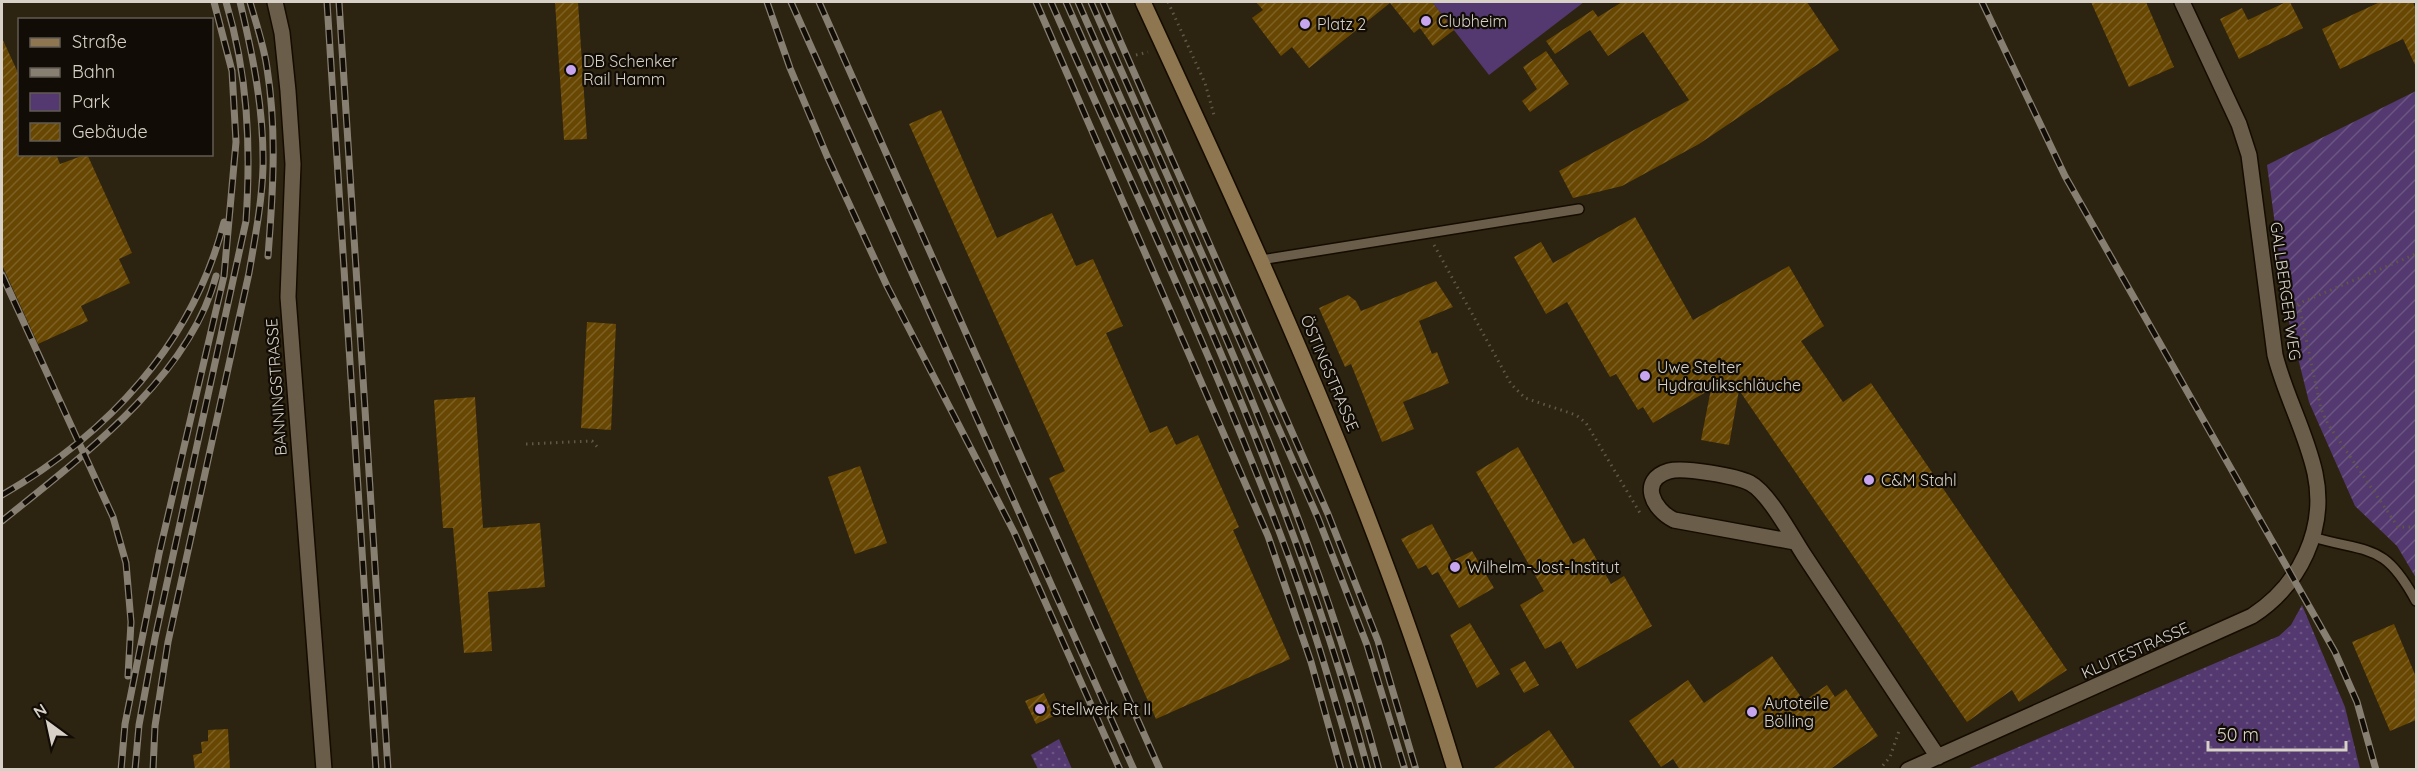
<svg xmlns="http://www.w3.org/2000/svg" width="2418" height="771" viewBox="0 0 2418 771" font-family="Quicksand,sans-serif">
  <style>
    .grass { fill: url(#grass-dots) }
    .park { fill: #53396f }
    .garden { fill: url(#garden-furrows) }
    .building { fill: url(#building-hatch) }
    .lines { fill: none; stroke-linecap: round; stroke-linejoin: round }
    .lane-casing { stroke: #150c00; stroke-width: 12 }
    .street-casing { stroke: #150c00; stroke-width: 18 }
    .secondary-casing { stroke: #150c00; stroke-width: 18 }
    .path { stroke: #605748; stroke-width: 3; stroke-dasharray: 1.5 4.5; stroke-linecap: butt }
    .lane { stroke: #6a5e4b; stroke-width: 9 }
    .street { stroke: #6a5e4b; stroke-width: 15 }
    .secondary { stroke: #8e7750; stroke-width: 15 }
    .rail-casing { stroke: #877f71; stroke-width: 7 }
    .rail { stroke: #110d06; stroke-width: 4.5; stroke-dasharray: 14; stroke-linecap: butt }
    .poi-dot { fill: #c7a6ef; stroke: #110d06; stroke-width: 2 }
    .labels { text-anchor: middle; stroke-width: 4.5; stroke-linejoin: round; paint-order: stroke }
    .poi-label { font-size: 16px; fill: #d8d1c7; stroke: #110d06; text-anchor: start }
    .street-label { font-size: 16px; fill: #d8d1c7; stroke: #110d06 }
  </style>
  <defs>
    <pattern id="grass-dots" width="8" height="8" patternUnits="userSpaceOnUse" patternTransform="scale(1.5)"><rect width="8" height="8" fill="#53396f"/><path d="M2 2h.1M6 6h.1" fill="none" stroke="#6b5582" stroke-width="1.8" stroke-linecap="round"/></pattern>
    <pattern id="garden-furrows" width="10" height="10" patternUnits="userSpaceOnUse" patternTransform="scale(1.5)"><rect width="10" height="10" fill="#53396f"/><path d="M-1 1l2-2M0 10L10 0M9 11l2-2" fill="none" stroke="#6b5582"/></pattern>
    <pattern id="building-hatch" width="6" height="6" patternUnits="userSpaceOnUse" patternTransform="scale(1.5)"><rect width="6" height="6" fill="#674701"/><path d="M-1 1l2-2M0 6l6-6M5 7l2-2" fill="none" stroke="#7c6025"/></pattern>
  </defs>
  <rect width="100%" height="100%" fill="#2d2311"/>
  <!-- grass -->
  <path class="grass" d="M2302,605L2345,707L2360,769H1967L2279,636L2291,625Z
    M1059,739L1072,769H1038L1031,755Z"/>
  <!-- park -->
  <path class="park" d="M1432,2H1584L1489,75Z"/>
  <!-- garden -->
  <path class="garden" d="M2416,91V578L2397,546L2355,506L2309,402L2287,314L2267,165Z"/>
  <!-- building -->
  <path class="building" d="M555,2H578L587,139L564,140Z
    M1256,2H1432L1454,30L1433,46L1420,28L1414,33L1390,3L1309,68L1292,47L1281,56L1252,18L1263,10Z
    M1622,2H1807L1839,50L1699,144L1622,186L1573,198L1559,171L1689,100L1643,32L1608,56L1590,30L1555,54L1546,41L1593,10L1598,17Z
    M2091,2H2146L2174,67L2129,87Z
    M2286,2H2290L2303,28L2239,59L2220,19L2242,8L2248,20Z
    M2380,2H2413L2416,10V67L2403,39L2340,69L2322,29Z
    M2,38L20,77V154H56L60,164L87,154L132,253L119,259L130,283L81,306L88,321L38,344L2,265Z
    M1546,51L1569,84L1530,112L1522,101L1537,89L1523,67Z
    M941,110L997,238L1052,213L1076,266L1093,259L1123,326L1106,333L1150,433L1167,426L1176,445L1198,435L1239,527L1233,530L1290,659L1156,719L1049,478L1065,471L909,124Z
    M1635,217L1693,320L1789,266L1824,326L1801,341L1843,402L1871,383L2067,670L2019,702L2012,690L1967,722L1739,390L1729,445L1701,440L1711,389L1653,423L1643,407L1638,410L1616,374L1610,377L1567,302L1546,314L1514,257L1541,242L1553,263Z
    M1436,281L1453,307L1419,321L1432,354L1437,352L1449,383L1403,402L1414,429L1382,442L1351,364L1345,367L1319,308L1348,295L1356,301L1361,311Z
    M587,322L616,324L611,430L581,428Z
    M475,397L483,528L540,523L545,587L488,592L492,651L464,653L453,528H443L434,400Z
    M1518,447L1573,544L1584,538L1611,584L1624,576L1652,626L1577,669L1561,641L1545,649L1520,605L1544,591L1476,472Z
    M860,466L887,543L855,554L828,477Z
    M1432,524L1452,561L1472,551L1494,588L1459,608L1438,572L1432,575L1426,565L1418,569L1401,539Z
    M1470,623L1500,674L1477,688L1450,635Z
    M2394,624L2416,677V720L2390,731L2352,642Z
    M1772,656L1804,701L1827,685L1835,697L1846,689L1878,736L1829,770H1680L1673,759L1661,767L1629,721L1688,680L1704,703Z
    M1525,661L1539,685L1524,693L1510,669Z
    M1044,693L1054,716L1036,724L1025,701Z
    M228,729L230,770H195L193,755L202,753L201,742L208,741V730Z
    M1549,730L1576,770H1491Z"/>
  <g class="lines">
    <!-- lane casing -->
    <g class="lane-casing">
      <path id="lane" d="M1261,260L1579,209
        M2313,537C2370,554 2384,542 2416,601"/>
    </g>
    <!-- street casing -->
    <g class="street-casing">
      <path id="street" d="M275,2L282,33L288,91L293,164L288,297L324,770
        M1795,542L1674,520C1653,510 1638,480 1669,471C1684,467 1736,476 1750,483C1769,493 1792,537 1804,555C1849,623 1893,690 1938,757
        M1908,770L2252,616C2300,585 2327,529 2315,473C2306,432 2285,395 2275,355L2249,155L2239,124L2182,2"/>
    </g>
    <!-- secondary casing -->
    <g class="secondary-casing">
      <path id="secondary" d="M1143,2C1259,253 1375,503 1455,770"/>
    </g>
    <!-- path -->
    <path class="path" d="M1168,2L1205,83L1214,115
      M1401,2V7
      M1136,55L1148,52
      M1434,245L1511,384L1525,398L1576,415L1586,423L1640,513
      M2299,305L2321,409L2328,424L2398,527H2416
      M2286,309L2416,254
      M526,444L592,441L600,450
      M1879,770L1890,757L1899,731"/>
    <!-- lane -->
    <use href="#lane" class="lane"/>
    <!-- street -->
    <use href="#street" class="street"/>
    <!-- secondary -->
    <use href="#secondary" class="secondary"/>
    <!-- rail casing -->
    <g class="rail-casing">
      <path id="rail" d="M250,2C256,23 264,46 267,68C277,131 273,193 268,256
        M327,2L376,770
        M339,2L388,770
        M767,2L790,68L827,156L887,286L1014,532L1120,770
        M791,2L1134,770
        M819,2L1160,770
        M1036,2L1268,536L1311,662L1341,770
        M1051,2C1128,177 1211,352 1279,531C1309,609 1332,689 1355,770
        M1066,2C1176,253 1298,503 1368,770
        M1078,2C1188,253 1309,503 1379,770
        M1091,2L1318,518L1367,645L1405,770
        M1103,2L1328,514L1378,641L1416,770
        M1982,2L2065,176L2335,652L2357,702L2376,770
        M2,275L113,517L126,563L131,622L128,676
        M2,495C108,434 193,343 224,222
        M2,521C79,459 190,377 216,276
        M121,770L125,724L159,554L224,276L236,142L232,71L214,2
        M135,770L139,725L155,638L246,221C251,146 248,75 226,2
        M153,770L155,726L168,642L249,273C255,238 262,202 263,167C264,110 253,56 240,2"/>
    </g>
    <!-- rail -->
    <use href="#rail" class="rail"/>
  </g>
  <!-- markers -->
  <g class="poi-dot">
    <circle cx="1426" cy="21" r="6"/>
    <circle cx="1305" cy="24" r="6"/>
    <circle cx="571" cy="70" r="6"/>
    <circle cx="1645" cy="376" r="6"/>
    <circle cx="1869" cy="480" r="6"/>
    <circle cx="1455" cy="567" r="6"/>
    <circle cx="1040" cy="709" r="6"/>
    <circle cx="1752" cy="712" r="6"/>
  </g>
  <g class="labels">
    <!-- poi labels -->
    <g class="poi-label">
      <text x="1438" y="27">Clubheim</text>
      <text x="1317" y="30">Platz 2</text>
      <text x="583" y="67">DB Schenker<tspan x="583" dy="18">Rail Hamm</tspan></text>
      <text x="1657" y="373">Uwe Stelter<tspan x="1657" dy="18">Hydraulikschläuche</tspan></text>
      <text x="1881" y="486">C&amp;M Stahl</text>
      <text x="1467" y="573">Wilhelm-Jost-Institut</text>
      <text x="1764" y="709">Autoteile<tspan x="1764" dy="18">Bölling</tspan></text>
      <text x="1052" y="715">Stellwerk Rt II</text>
    </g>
    <!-- street labels -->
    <g class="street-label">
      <text transform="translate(2286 291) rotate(82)" y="6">GALLBERGER WEG</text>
      <text transform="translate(1330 373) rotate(67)" y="6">ÖSTINGSTRASSE</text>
      <text transform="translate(276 387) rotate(-94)" y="6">BANNINGSTRASSE</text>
      <text transform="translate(2135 650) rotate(-24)" y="6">KLUTESTRASSE</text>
    </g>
  </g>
  <!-- border -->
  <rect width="2418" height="771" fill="none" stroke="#d8d1c7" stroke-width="6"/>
  <!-- legend -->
  <rect x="18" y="18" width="195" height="138" fill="#110d06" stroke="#615b53" stroke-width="1.5"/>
  <rect x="30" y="38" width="30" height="9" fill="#8e7750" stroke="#615b53" stroke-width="1.5"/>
  <text x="72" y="48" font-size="18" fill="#d8d1c7">Straße</text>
  <rect x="30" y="68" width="30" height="9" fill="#877f71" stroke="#615b53" stroke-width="1.5"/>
  <text x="72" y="78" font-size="18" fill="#d8d1c7">Bahn</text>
  <rect x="30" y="93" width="30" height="18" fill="#53396f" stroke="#615b53" stroke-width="1.5"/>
  <text x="72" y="108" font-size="18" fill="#d8d1c7">Park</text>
  <rect x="30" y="123" width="30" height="18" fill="url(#building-hatch)" stroke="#615b53" stroke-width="1.5"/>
  <text x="72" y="138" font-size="18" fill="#d8d1c7">Gebäude</text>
  <!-- north arrow -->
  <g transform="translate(48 723) rotate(327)" stroke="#110d06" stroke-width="4.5" paint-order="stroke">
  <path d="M0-4.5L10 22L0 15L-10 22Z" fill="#d8d1c7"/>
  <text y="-9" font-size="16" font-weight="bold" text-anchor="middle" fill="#d8d1c7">N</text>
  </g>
  <!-- scale -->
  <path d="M2208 741v9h138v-9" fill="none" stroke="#d8d1c7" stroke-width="3"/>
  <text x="2217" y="741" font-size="18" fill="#d8d1c7" stroke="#110d06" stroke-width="4.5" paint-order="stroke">50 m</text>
</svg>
